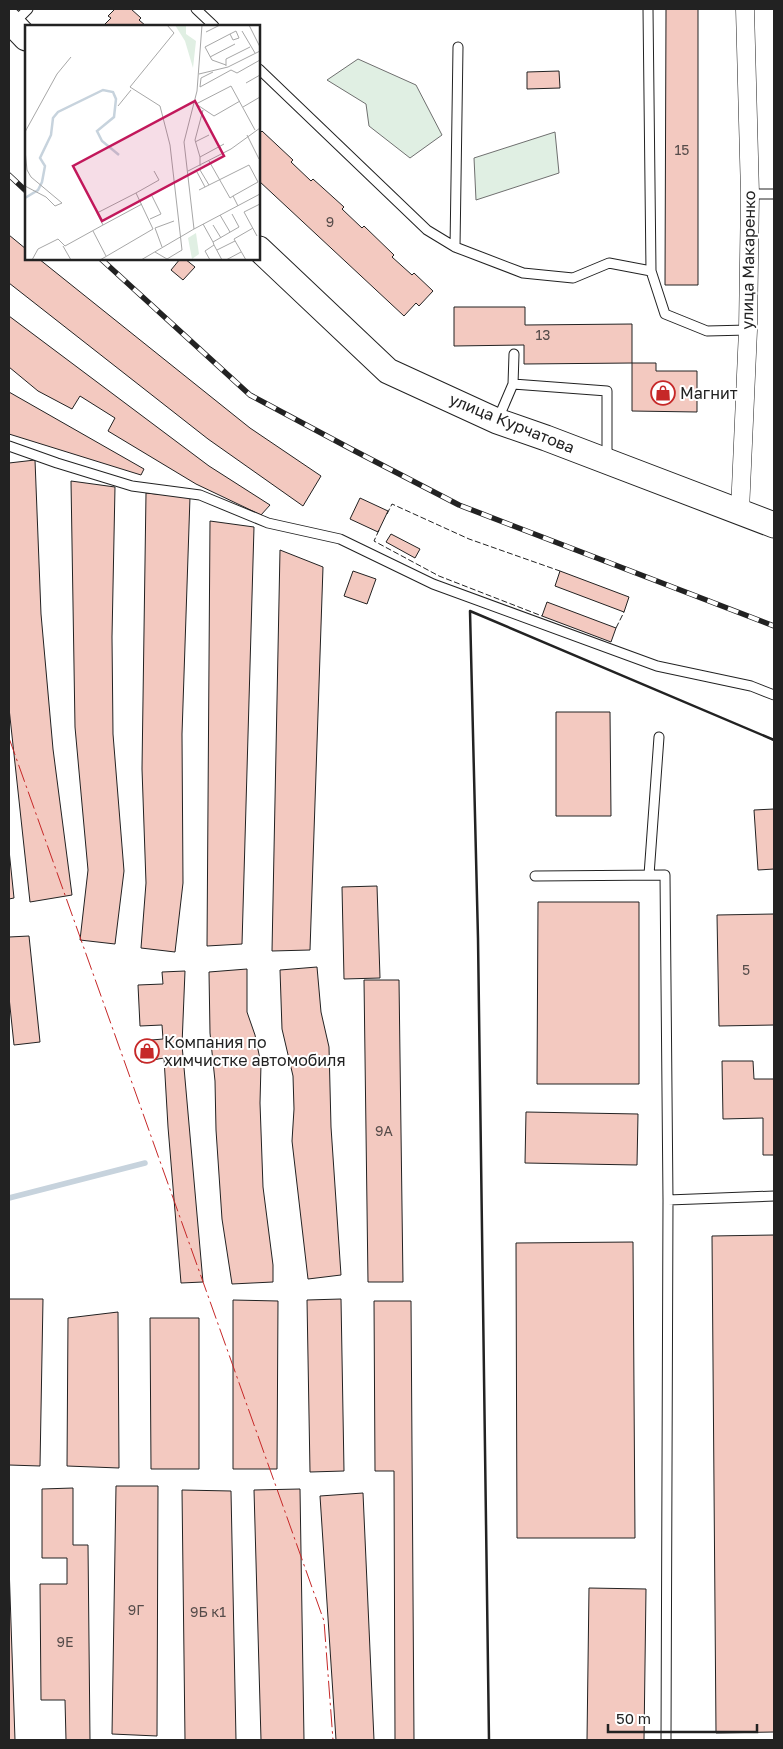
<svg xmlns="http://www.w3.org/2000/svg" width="783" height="1749" viewBox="0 0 783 1749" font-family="'Golos Text',sans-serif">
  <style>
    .green { fill: #e0efe3; stroke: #6f6f6f }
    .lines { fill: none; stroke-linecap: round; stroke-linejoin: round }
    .stream { stroke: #c7d3dd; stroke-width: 5.5 }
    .building { fill: #f3c9c0; stroke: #222 }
    .lane-casing { stroke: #222; stroke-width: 11 }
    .street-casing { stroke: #222; stroke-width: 19 }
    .secondary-casing { stroke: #222; stroke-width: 27 }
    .lane { stroke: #fff; stroke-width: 9 }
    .street { stroke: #fff; stroke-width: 18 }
    .secondary { stroke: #fff; stroke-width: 25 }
    .rail-casing { stroke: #222; stroke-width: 5.5 }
    .rail { stroke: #fff; stroke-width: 4; stroke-dasharray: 11; stroke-linecap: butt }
    .fence { stroke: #222; stroke-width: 1; stroke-dasharray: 6 2.5; stroke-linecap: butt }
    .wall { stroke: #222; stroke-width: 2.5 }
    .power { stroke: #c62828; stroke-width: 1; stroke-dasharray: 18 4 2.5 4; stroke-linecap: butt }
    .labels { text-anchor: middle; stroke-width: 4; stroke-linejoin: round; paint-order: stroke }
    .number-label { font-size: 14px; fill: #564c4a }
    .street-label { font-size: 16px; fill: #222; stroke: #fff }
    .poi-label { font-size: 16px; fill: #222; stroke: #fff; text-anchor: start }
    .inset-river { fill: none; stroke: #c7d3dd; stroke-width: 2.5 }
    .inset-road { fill: none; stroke: #a7a7a7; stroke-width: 1 }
    .view { fill: #c2185b; fill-opacity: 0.15; stroke: #c2185b; stroke-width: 2.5 }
    .inset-edge { fill: none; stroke: #222; stroke-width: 2.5 }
  </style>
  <rect width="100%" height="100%" fill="#fff"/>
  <!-- green -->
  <path class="green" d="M358,59L416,85L442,135L410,158L369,126L366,104L327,80Z
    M555,132L559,173L476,200L474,158Z"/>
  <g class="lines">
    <!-- stream -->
    <path class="stream" d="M9,1198L145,1163"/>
  </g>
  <!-- building -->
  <path class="building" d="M115,9H131L141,18L139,20L146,26H103L111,18L108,16Z
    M666,9H698V285H665Z
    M559,71L560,88L527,89V72Z
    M262,131L293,160L291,162L311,181L313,179L344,207L342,209L362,228L364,226L394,255L392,257L412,275L414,273L433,291L419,306L416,303L404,316L259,181V132L260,133Z
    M9,235L26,249V259H39L250,428L321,476L303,506L208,439L9,283Z
    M180,259H185L195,267L183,280L171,270Z
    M454,307H525V325L632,324V363L524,364V345L454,346Z
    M9,316L209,466L270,505L261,515L196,484L108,431L115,418L80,396L72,409L38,391L9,367Z
    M632,363H656V371H697V412L632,411Z
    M9,392L144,469L141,475L9,434Z
    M35,460L41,614L53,749L72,895L30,902L9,708V463Z
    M71,481L115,487L112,637L113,734L124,871L115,944L80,940L88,870L75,727Z
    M146,493L190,497L182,734L183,883L175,952L141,948L146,883L142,769Z
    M360,498L388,511L378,532L350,519Z
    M210,521L254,527L242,944L207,946Z
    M391,534L420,549L415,558L386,542Z
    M280,550L323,567L310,950L272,951Z
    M353,571L376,579L367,604L344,596Z
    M560,571L629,597L624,612L555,586Z
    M547,602L616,628L611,642L542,616Z
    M556,712H610L611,816H556Z
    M774,809V869L758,870L754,810Z
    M9,850L14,898L9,899Z
    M377,886L380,978L344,979L342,887Z
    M538,902H639V1084H537Z
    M774,914V1025L719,1026L717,915Z
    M29,936L40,1042L14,1045L9,997V937Z
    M317,967L321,1012L329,1047L331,1127L341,1275L308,1279L292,1141L294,1109L293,1076L282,1029L280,970Z
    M247,969V1012L255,1035L261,1064L260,1103L263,1187L273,1265V1282L232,1284L222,1219L216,1130L215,1081L210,1033L209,972Z
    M185,971L182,1045L203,1282L181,1283L168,1127L164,1058L141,1062L140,1041L163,1039L162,1025L140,1026L138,985L163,984L162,972Z
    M364,980H399L403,1282H368Z
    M722,1061H753L754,1079H774V1155H763V1118L723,1119Z
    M526,1112L638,1114L637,1165L525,1163Z
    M774,1235V1732L716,1733L712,1236Z
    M633,1242L635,1538H517L516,1243Z
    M9,1299H43L40,1466L9,1465Z
    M341,1299L344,1471L310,1472L307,1300Z
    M233,1300L278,1301L277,1469H233Z
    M374,1301H411L414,1740H395L394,1471H375Z
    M118,1312L119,1468L67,1466L68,1318Z
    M150,1318H199V1469H151Z
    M116,1486H158L157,1736L112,1734Z
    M73,1488V1545H88L90,1740H66L65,1700H41L40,1584H67V1558H42V1489Z
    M300,1489L304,1740H261L254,1490Z
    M182,1490L231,1491L236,1740H185Z
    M363,1493L374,1740H336L320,1496Z
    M9,1565L15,1740H9Z
    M589,1588L646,1589L644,1740H587Z"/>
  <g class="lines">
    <!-- lane casing -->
    <g class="lane-casing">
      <path id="lane" d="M196,9L214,26
        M648,9L651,271L665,314L707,331L748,330
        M14,23L28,9
        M259,69L427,230L455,247L523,273L573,278L609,263L651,271
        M750,194H774
        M455,247L458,47
        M513,384L607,391V458
        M498,419L513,384L514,354
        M9,446L57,463L132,486L200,495L268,523L340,539L433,584L657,666L751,686L774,695
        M649,875L659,737
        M535,876L665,875L668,1200L774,1196
        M666,1740L668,1200"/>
    </g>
    <!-- street casing -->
    <g class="street-casing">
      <path id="street" d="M740,511L748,330L750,194L745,9"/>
    </g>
    <!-- secondary casing -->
    <g class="secondary-casing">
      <path id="secondary" d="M9,20L26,38
        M259,249L388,371L497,421L546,438L774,525"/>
    </g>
    <!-- lane -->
    <use href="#lane" class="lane"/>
    <!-- street -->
    <use href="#street" class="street"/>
    <!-- secondary -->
    <use href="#secondary" class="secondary"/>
    <!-- rail casing -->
    <g class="rail-casing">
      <path id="rail" d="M9,175L26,191
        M101,259L250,395L353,450L459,505L774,626"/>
    </g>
    <!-- rail -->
    <use href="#rail" class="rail"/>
    <!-- fence -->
    <path class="fence" d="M774,34V86
      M387,514L392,504L469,539L560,571
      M379,530L374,541L439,576L542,616
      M616,628L624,612"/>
    <!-- wall -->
    <path class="wall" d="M489,1740L478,938L470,611L774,740"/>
    <!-- power -->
    <path class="power" d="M9,738L324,1621L333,1740"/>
  </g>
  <!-- icons -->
  <defs>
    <g id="shop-ring" transform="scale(1.25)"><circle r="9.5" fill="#fff" stroke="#c62828" stroke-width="1.5"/><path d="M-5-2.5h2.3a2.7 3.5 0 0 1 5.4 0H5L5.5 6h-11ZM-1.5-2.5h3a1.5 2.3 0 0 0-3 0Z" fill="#c62828"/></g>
  </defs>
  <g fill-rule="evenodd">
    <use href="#shop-ring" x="663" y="393"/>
    <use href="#shop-ring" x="147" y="1051"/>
  </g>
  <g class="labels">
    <!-- number labels -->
    <g class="number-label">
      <text x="682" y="155">15</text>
      <text x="330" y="227">9</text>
      <text x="543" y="340">13</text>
      <text x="746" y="975">5</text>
      <text x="384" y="1136">9А</text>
      <text x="136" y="1615">9Г</text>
      <text x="208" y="1617">9Б к1</text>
      <text x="65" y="1647">9Е</text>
    </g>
    <!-- street labels -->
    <g class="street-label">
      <text transform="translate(748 260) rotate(-89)" y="6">улица Макаренко</text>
      <text transform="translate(512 423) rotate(22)" y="6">улица Курчатова</text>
    </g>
    <!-- poi labels -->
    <g class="poi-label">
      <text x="680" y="399">Магнит</text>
      <text x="164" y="1048">Компания по<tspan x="164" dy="18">химчистке автомобиля</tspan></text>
    </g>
  </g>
  <!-- overview -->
  <g transform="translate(25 25)">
    <rect width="235" height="235" fill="#fff"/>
    <path d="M150,0H161V9L171,16L168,43L160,16ZM171,208L174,229L167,234L163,213Z" fill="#e0efe3"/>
    <path class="inset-river" d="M0,173L13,165L17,157L20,141L15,133L26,110L28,93L33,87L78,65L88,67L91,74L89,92L72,106L77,116L94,130"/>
    <path class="inset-road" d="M224,0L235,22M217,6L230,28M181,7L195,0M185,32L210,19M201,40L187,35L180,22L205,9L211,6L214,13L208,15L205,9M201,41V34L225,22M188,47L176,53L175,62L206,45L212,48L235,35M174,49L203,42L235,26M221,58L235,50M171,79L206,61L230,105M171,79L189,91L215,76M93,81L106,65M218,82L235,72M0,107L32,49L46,32M222,110L234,134M170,117L184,110M0,125L2,145L6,152L37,178L30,181L21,172L0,161M175,132L170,115L178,85M184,136L205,173L208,171L213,181M175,141V132L199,119M175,145L184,160M163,146L206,124L235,103M172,147L180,162M174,165L224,140L233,157L208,171M111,168L72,188L78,200L117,179M195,190L205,207M125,194L136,189L127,171M178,199L188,217L214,202L207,189M188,200L196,213M169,204L235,169M68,206L81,231M232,211L219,187L235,179M189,220L197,235M38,221L46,235M137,222L130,203L149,196M192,225L210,216M130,227L142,234L157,225L145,120L135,81L105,62L149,8L142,0M7,235L13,224L33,214L40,221L78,200M75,235L128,204L111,168L134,155L129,146M116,235L169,204L159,117L172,66L177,0M185,235L180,226L189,220L188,217M201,235L216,227M221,235L209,214L228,203"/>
    <path class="view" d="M170,76L199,131L77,196L48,141Z"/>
    <rect width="235" height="235" class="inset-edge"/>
  </g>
  <!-- border -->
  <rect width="783" height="1749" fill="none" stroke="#222222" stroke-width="20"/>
  <!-- scale -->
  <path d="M608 1724v8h149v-8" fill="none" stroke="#222222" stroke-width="2.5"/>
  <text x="616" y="1724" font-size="15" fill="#222222" stroke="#ffffff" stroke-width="4" paint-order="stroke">50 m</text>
</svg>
